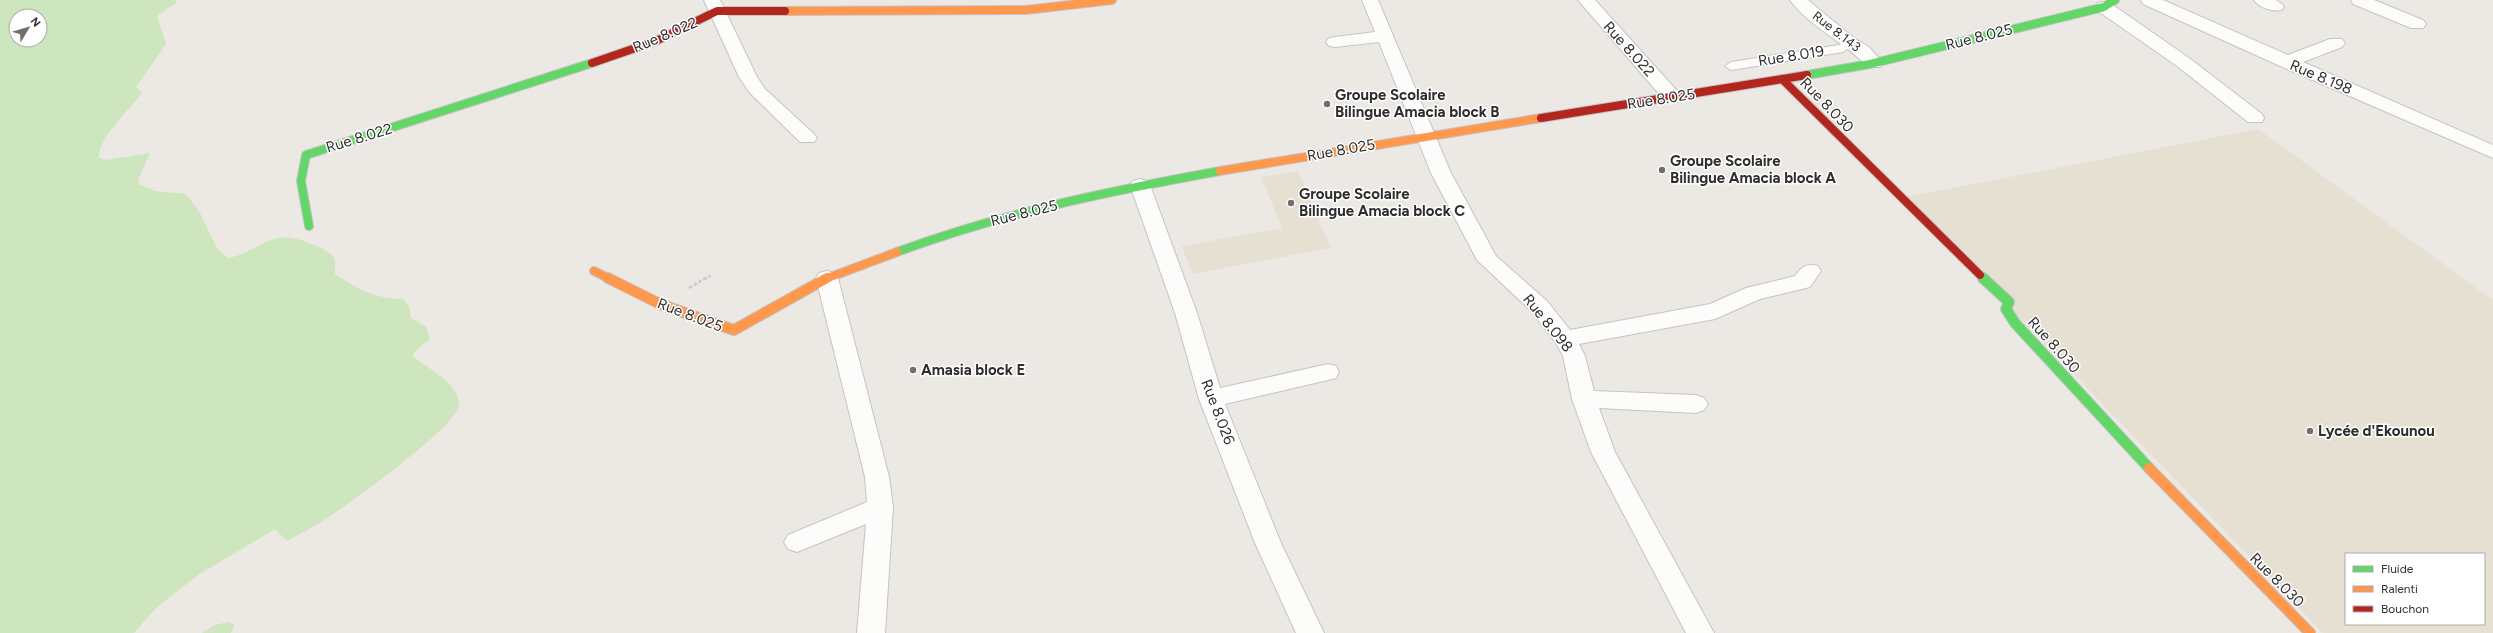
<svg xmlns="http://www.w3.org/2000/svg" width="2493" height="633" viewBox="0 0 2493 633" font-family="Figtree,sans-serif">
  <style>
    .education { fill: #e6e0d3; fill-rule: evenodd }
    .green { fill: #cee6be; fill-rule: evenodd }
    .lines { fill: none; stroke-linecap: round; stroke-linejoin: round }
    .lane-casing { stroke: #c5c4c5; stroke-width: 2 }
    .street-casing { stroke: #c5c4c5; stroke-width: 2 }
    .fast-far1-casing { stroke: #c5c4c5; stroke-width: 10 }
    .fast-casing { stroke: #c5c4c5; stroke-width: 12 }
    .slow-far1-casing { stroke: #c5c4c5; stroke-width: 10 }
    .slow-casing { stroke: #c5c4c5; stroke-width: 12 }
    .jam-casing { stroke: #c5c4c5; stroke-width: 10 }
    .path-far1 { stroke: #c9c9c8; stroke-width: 2; stroke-dasharray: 2.5 1.5; stroke-linecap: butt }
    .path { stroke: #c9c9c8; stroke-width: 2.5; stroke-dasharray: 3.5 2; stroke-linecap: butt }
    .lane { fill: #fcfcfb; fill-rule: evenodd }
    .street { fill: #fcfcfb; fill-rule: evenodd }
    .fast-far1 { stroke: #63d668; stroke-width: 8 }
    .fast { stroke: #63d668; stroke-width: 10 }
    .slow-far1 { stroke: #ff974d; stroke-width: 8 }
    .slow { stroke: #ff974d; stroke-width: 10 }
    .jam { stroke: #b3261e; stroke-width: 8 }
    .poi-dot { fill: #706f6e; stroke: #fff; stroke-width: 1.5 }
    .labels { text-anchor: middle; stroke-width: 3; stroke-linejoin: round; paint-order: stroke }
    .far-street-label { font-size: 13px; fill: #2e2e2e; stroke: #fff }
    .street-label { font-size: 15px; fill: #2e2e2e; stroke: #fff }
    .poi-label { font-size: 15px; font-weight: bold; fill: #2e2e2e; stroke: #fff; text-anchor: start }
  </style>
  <rect width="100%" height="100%" fill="#ece8e4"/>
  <!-- education -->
  <path class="education" d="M2258,129L2493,300V633H2323L2009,307L1906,197ZM2346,554H2484V624H2346Z
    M1298,171L1331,248L1192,274L1182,246L1282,228L1261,177Z"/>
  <!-- green -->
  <path class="green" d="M0,0H177L176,3L157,16L166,44L136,87L142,93C130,110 98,137 99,158L106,160L150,153L138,180L139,184L155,191L186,194L200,213L216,247L228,258C263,251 269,227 309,243C320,247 328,250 335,259V274C359,290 374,298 403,299L409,307L411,318L426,327L430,339L414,352L413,356C426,368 460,383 459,405C458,426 344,508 321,522C310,529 298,535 287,541L275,529L198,575L156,608L134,633H0ZM16,16H40V40H16Z
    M228,622L235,625L231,633H202L215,625Z"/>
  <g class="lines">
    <!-- lane casing -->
    <g class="lane-casing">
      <path id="lane" d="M1849,39L1855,43L1843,52L1731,70L1725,66L1731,62L1839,45Z"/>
    </g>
    <!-- street casing -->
    <g class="street-casing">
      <path id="street" d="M704,0H720L757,77L765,89L814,134L817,138L814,142H800L750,93L739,77Z
        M1362,0H1378L1451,173L1496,256L1547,301L1570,330L1710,304L1746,288L1795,276C1802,267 1805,263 1818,266L1821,271L1810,287L1760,299L1715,319L1579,344L1585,356L1594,391L1696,395L1704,398L1708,404L1704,410L1696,413L1599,408L1615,452L1714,633H1686L1591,452L1572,399L1563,356L1556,343L1531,311L1477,260L1431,173L1379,42L1335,47L1329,46L1326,42L1329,38L1335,37L1375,32Z
        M1578,0H1595L1680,94L1682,98L1680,102H1666Z
        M1790,0H1808L1855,39L1869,47L1883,63L1880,67H1868C1847,44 1807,25 1790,0Z
        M2141,0H2163L2288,55L2330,39H2342L2345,43L2342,47L2303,62L2493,145V158L2280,66L2143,4Z
        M2254,0H2276L2284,6L2282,10C2273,12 2259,8 2254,0Z
        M2351,0H2374L2423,20L2426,24L2423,28H2411L2353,4Z
        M2104,2L2110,3L2189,58L2262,114L2264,118L2262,122H2248L2177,66L2098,11L2096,7L2098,3Z
        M1140,179L1147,181L1150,185L1197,313L1220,388L1328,364L1336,366L1339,372L1336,378L1328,380L1225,404L1281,543L1324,633H1296L1255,543L1199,399L1175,313L1130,185L1133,181Z
        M827,271L835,273L838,278L889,477L893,507L885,633H857L866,524L797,552L788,549L784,542L788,535L867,502L865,477L816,278L819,273Z"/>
    </g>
    <!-- fast-far1 casing -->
    <g class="fast-far1-casing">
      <path id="fast-far1" d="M1807,75L1870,64L2104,7L2115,0
        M309,226L301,181L306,155L592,63
        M897,252C1002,213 1110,191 1220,171
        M1980,275L1984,279"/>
    </g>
    <!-- fast casing -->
    <g class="fast-casing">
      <path id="fast" d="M1983,278L2009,302L2006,309L2015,323L2149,468"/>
    </g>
    <!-- slow-far1 casing -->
    <g class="slow-far1-casing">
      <path id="slow-far1" d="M785,11L1026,10L1112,0
        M1220,171L1541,118
        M594,271L610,279
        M825,279L897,252"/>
    </g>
    <!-- slow casing -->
    <g class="slow-casing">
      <path id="slow" d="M608,278L662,305L734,330L827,278
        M2149,468L2310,633"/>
    </g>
    <!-- jam casing -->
    <g class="jam-casing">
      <path id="jam" d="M592,63L656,41L717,11H785
        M1782,79L1980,275
        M1541,118L1807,75"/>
    </g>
    <!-- path-far1 -->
    <path class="path-far1" d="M705,279L712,275"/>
    <!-- path -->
    <path class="path" d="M689,288L706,278"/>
    <!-- lane -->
    <use href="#lane" class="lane"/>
    <!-- street -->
    <use href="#street" class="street"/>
    <!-- fast-far1 -->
    <use href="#fast-far1" class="fast-far1"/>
    <!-- fast -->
    <use href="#fast" class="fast"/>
    <!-- slow-far1 -->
    <use href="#slow-far1" class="slow-far1"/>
    <!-- slow -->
    <use href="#slow" class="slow"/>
    <!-- jam -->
    <use href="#jam" class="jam"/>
  </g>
  <!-- markers -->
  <g class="poi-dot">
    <circle cx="1327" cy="104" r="4"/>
    <circle cx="1662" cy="170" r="4"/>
    <circle cx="1291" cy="203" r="4"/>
    <circle cx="913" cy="370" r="4"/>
    <circle cx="2310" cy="431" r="4"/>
  </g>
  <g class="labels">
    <!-- far-street labels -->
    <g class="far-street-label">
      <text transform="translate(1837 31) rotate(38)" y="5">Rue 8.143</text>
    </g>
    <!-- street labels -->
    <g class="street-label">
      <text transform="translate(665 35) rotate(-23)" y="5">Rue 8.022</text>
      <text transform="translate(1979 37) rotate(-14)" y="5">Rue 8.025</text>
      <text transform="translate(1629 49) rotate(48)" y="5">Rue 8.022</text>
      <text transform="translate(1791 56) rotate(-9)" y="5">Rue 8.019</text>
      <text transform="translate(2321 77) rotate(23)" y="5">Rue 8.198</text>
      <text transform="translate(1661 99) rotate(-9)" y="5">Rue 8.025</text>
      <text transform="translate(1827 105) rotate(46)" y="5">Rue 8.030</text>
      <text transform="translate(359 138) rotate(-17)" y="5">Rue 8.022</text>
      <text transform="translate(1341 150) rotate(-10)" y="5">Rue 8.025</text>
      <text transform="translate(1024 213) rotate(-14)" y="5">Rue 8.025</text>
      <text transform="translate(690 315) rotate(21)" y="5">Rue 8.025</text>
      <text transform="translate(1548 323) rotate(51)" y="5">Rue 8.098</text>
      <text transform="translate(2054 345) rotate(48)" y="5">Rue 8.030</text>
      <text transform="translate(1218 412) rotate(69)" y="5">Rue 8.026</text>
      <text transform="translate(2277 580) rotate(45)" y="5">Rue 8.030</text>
    </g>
    <!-- poi labels -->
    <g class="poi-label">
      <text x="1335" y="100">Groupe Scolaire<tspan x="1335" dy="17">Bilingue Amacia block B</tspan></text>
      <text x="1670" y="166">Groupe Scolaire<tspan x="1670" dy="17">Bilingue Amacia block A</tspan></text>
      <text x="1299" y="199">Groupe Scolaire<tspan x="1299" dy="17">Bilingue Amacia block C</tspan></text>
      <text x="921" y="375">Amasia block E</text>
      <text x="2318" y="436">Lycée d'Ekounou</text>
    </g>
  </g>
  <!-- legend -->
  <rect x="2345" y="553" width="140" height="72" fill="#ffffff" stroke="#ababab"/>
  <rect x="2353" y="566" width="20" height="6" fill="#63d668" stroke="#ababab"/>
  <text x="2381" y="573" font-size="12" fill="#2e2e2e">Fluide</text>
  <rect x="2353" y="586" width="20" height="6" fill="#ff974d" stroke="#ababab"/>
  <text x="2381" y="593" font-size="12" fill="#2e2e2e">Ralenti</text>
  <rect x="2353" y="606" width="20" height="6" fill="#b3261e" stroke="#ababab"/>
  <text x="2381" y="613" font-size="12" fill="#2e2e2e">Bouchon</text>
  <!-- north arrow -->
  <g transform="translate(28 28) rotate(52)"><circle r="19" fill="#ffffff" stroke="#ababab"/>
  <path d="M0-3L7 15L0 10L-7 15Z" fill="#706f6e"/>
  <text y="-6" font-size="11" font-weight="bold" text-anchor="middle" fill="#2e2e2e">N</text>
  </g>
</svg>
